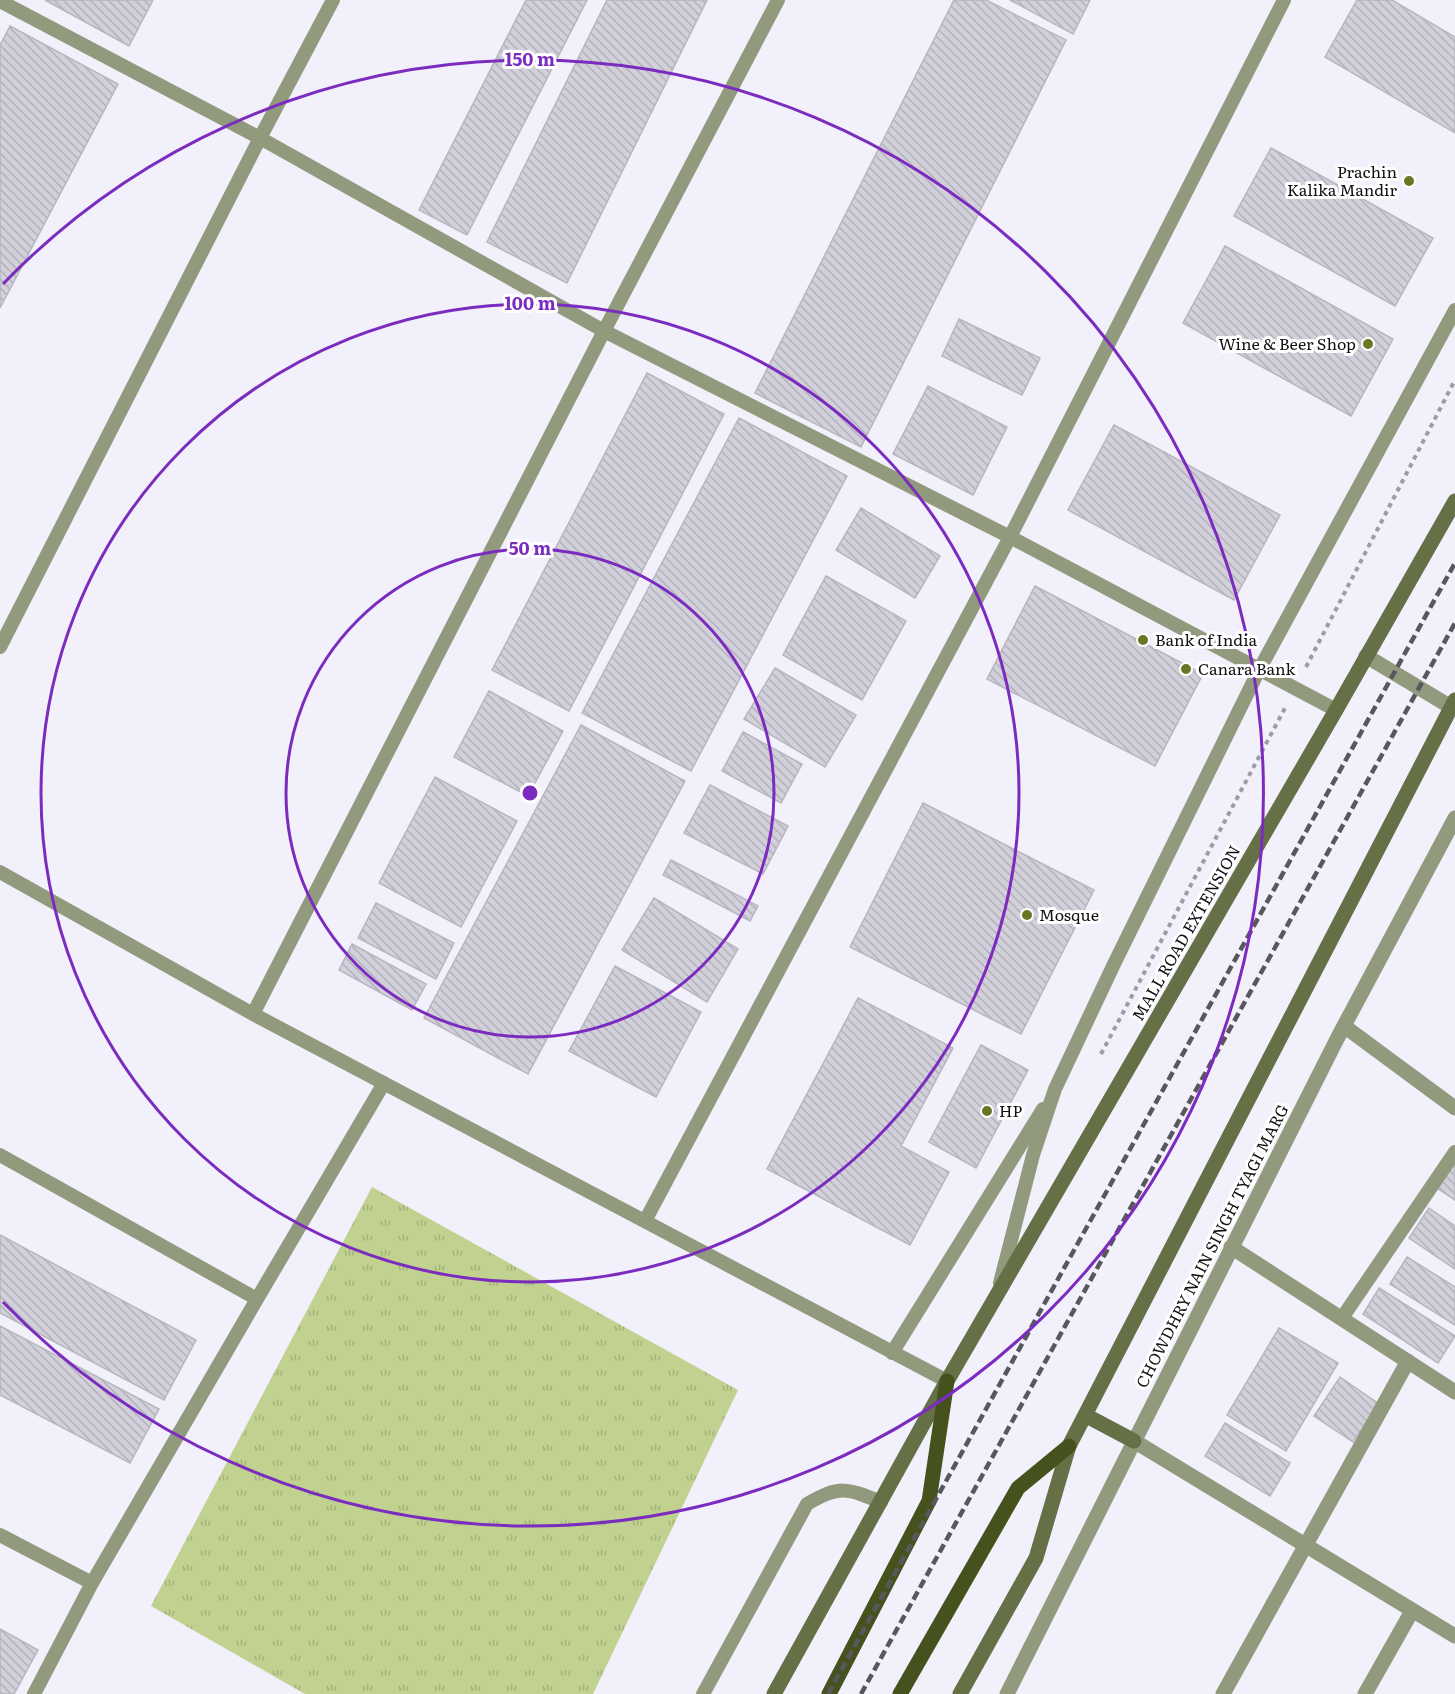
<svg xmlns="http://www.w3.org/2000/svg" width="1455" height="1694" viewBox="0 0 1455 1694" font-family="Literata,serif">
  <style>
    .park { fill: url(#park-tufts) }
    .building { fill: url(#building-back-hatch); stroke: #b7b5c0; stroke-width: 1.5 }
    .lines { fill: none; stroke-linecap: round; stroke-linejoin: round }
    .path { stroke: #9d9ca4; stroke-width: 4; stroke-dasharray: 4.5 4.5; stroke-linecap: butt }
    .lane { stroke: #929a7e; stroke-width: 14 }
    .street { stroke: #929a7e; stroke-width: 15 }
    .secondary { stroke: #657047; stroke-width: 15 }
    .primary { stroke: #46521e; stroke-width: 15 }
    .rail { stroke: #58575c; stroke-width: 4.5; stroke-dasharray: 9 4.5; stroke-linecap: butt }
    .ring { fill: none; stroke: #7b2cbf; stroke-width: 3 }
    .poi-dot { fill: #667725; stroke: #fff; stroke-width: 2 }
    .labels { text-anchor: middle; stroke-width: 6; stroke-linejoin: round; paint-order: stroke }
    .poi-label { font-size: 16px; fill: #111114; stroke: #fff; text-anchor: start }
    .street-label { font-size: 16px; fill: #111114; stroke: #fff }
    .centre { fill: #7b2cbf; stroke: #fff; stroke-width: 3 }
    .ring-label { font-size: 18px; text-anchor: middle; font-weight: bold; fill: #7b2cbf; stroke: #fff; stroke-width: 6; stroke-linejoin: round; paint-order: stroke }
  </style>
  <defs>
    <pattern id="park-tufts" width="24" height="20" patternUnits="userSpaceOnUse" patternTransform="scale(1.5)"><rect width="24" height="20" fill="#c0d190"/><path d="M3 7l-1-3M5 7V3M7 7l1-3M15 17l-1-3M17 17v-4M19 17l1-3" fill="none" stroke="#a4b27b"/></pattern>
    <pattern id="building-back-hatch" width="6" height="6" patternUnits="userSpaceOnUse" patternTransform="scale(1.5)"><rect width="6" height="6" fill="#d2d0db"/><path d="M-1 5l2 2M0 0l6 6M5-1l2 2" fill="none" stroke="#b3b2bb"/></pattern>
  </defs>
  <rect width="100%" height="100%" fill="#f2f0fb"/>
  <!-- park -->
  <path class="park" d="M372,1187L738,1390L593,1694H305L151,1606Z"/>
  <!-- building -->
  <path class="building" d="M45,0H153L129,46Z
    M526,0H587L467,235L419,210Z
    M607,0H707L567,283L487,242Z
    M954,0H986L1066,40L861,447L755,393Z
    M1010,0H1090L1073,34Z
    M1357,0H1392L1455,37V133L1325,57Z
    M10,26L118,84L0,308V45Z
    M1271,148L1433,238L1395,306L1234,216Z
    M1225,246L1393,339L1351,416L1183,323Z
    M959,319L1040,358L1022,395L942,356Z
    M647,373L724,414L569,711L492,670Z
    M928,386L1007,427L973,495L893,454Z
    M739,418L847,476L691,771L582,713Z
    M1114,425L1280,515L1234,600L1068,510Z
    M861,508L940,556L915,598L836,550Z
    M826,576L906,621L862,700L783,655Z
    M1035,586L1203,674L1155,766L987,679Z
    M775,668L856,715L825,767L744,719Z
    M489,691L563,731L528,796L454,757Z
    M581,725L685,781L528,1074L424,1018Z
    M743,732L802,764L781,803L722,771Z
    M435,777L517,821L461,927L379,883Z
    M710,785L788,826L763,874L684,833Z
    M923,803L1094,890L1021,1034L850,947Z
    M671,860L758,906L750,921L663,875Z
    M654,898L738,949L707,1002L622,950Z
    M376,903L454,943L436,979L358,938Z
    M352,944L426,984L412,1010L339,970Z
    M615,966L701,1012L656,1097L569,1051Z
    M858,998L953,1048L901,1146L949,1172L910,1245L767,1169Z
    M981,1045L1028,1070L976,1168L929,1142Z
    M1455,1161V1200L1437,1188Z
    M1429,1208L1455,1226V1269L1409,1238Z
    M0,1235L196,1340L164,1400L0,1313Z
    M1407,1257L1455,1287V1325L1390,1284Z
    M1379,1288L1455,1336L1438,1363L1363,1314Z
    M0,1326L159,1409L130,1463L0,1395Z
    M1279,1328L1338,1363L1286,1451L1227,1415Z
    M1340,1377L1379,1404L1353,1442L1314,1416Z
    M1225,1423L1290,1463L1270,1496L1205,1456Z
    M0,1629L38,1650L14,1694H0Z"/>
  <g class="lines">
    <!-- path -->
    <path class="path" d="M1306,667L1455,380
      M1101,1054L1285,708"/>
    <!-- lane -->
    <path class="lane" d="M0,1L260,138L604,331L1010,537L1336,710
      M0,647L260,138L333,0
      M0,872L253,1014L947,1381
      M253,1014L604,331L778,0
      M0,1155L257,1299L92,1583L34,1694
      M645,1221L1010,537L1284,0
      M1000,1283L1033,1155L1055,1089L1114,964L1259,670L1455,310
      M257,1299L384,1083
      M1342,1318L1455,1152
      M892,1353L1043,1109
      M0,1535L92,1583
      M703,1694L807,1504C839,1485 847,1488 881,1502"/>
    <!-- street -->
    <path class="street" d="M1366,656L1451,707
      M1344,1026L1455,1108
      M1231,1247L1455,1392
      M1134,1441L1455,1636
      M1007,1694L1337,1039L1455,818
      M1223,1694L1408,1361
      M1365,1694L1412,1611"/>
    <!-- secondary -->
    <path class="secondary" d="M1085,1415L1134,1441
      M774,1694L947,1381L1336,710L1455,501
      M960,1694L1036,1558L1069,1446L1455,700"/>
    <!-- primary -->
    <path class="primary" d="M829,1694L929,1501L947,1381
      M900,1694L1018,1488L1069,1446"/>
    <!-- rail -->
    <path class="rail" d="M828,1694L1455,563
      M861,1694L1455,623"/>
  </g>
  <!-- distance rings -->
  <g class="ring">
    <circle cx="530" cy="793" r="244"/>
    <circle cx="530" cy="793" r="489"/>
    <path d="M3 284A733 733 0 1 1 3 1302"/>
  </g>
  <!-- markers -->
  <g class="poi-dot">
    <circle cx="1409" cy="181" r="6"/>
    <circle cx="1368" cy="344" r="6"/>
    <circle cx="1143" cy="640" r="6"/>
    <circle cx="1186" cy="669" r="6"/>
    <circle cx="1027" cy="915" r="6"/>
    <circle cx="987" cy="1111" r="6"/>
  </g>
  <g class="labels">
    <!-- poi labels -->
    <g class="poi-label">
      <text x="1397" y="178" text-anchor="end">Prachin<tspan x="1397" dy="18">Kalika Mandir</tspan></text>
      <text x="1356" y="350" text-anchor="end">Wine &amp; Beer Shop</text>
      <text x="1155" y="646">Bank of India</text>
      <text x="1198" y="675">Canara Bank</text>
      <text x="1039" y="921">Mosque</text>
      <text x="999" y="1117">HP</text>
    </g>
    <!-- street labels -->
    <g class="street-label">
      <text transform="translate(1186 933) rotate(-60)" y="6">MALL ROAD EXTENSION</text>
      <text transform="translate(1212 1246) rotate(-63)" y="6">CHOWDHRY NAIN SINGH TYAGI MARG</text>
    </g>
  </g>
  <circle cx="530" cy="793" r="9" class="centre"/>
  <g class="ring-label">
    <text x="530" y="66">150 m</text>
    <text x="530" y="310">100 m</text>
    <text x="530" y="555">50 m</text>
  </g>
</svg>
